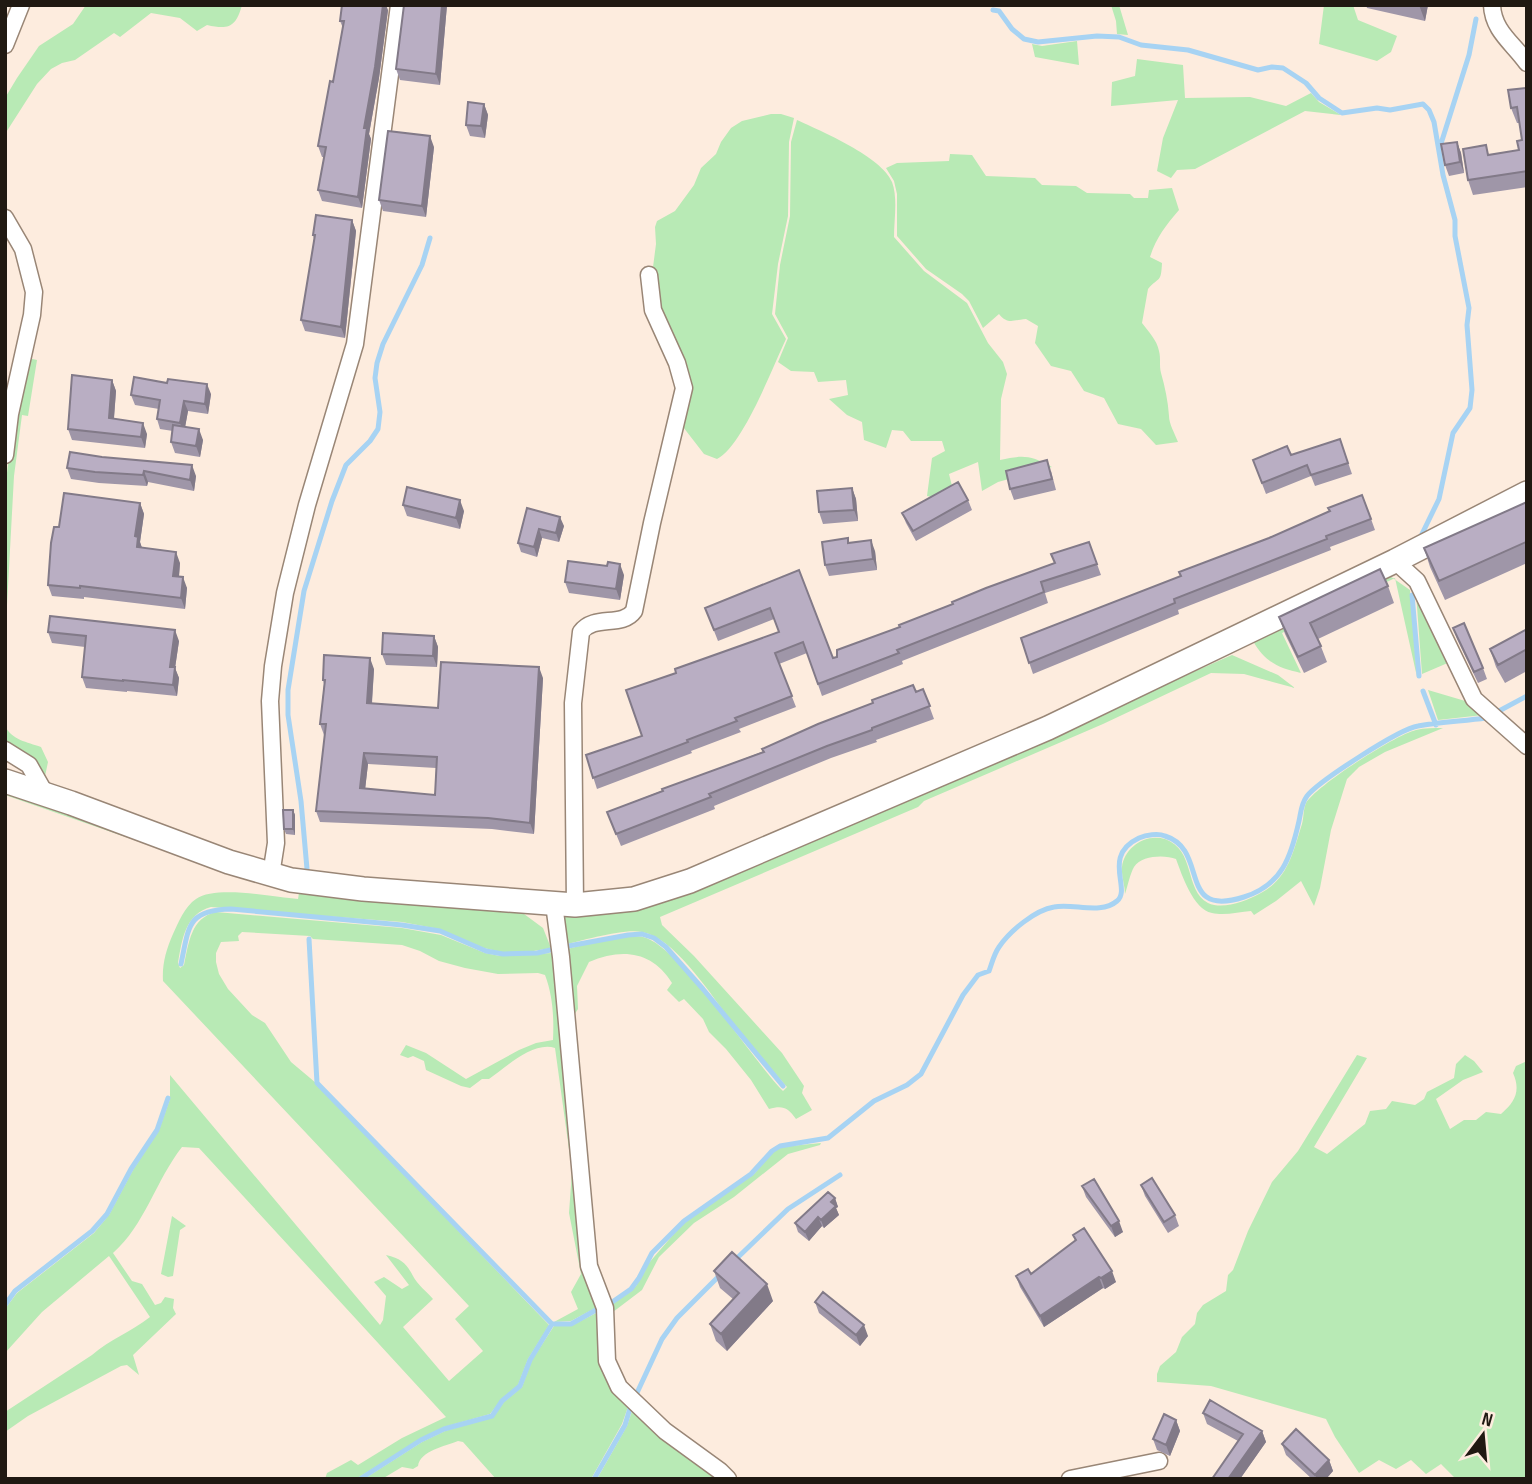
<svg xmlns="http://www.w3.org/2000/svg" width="1532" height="1484" viewBox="0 0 1532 1484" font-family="'Sofia Sans Condensed',sans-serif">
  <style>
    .green { fill: #b8eab5 }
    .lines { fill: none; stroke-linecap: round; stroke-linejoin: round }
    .stream { stroke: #a7d3f3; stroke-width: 5 }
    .minor-casing { stroke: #998676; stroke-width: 19 }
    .secondary-casing { stroke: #998676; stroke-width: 26 }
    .minor { stroke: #fff; stroke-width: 16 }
    .secondary { stroke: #fff; stroke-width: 23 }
    .wall { fill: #9f96a8; fill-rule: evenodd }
    .shaded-wall { fill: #827a88 }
    .building { fill: #b9aec3; stroke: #827a88; stroke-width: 2; fill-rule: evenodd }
  </style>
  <rect width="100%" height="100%" fill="#fdecde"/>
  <!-- green -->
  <path class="green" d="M86,5H242C236,27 229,30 207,25L197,31L180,18L151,13L120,37L114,33L75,60L62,63L51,69L37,84L5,134V98L17,78L39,46L73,24Z
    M1111,5H1119L1128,35L1117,34L1116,21Z
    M1324,5H1353L1358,20L1397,36L1391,52L1377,61L1319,44Z
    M1077,41L1079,65L1035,57L1032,44L1042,46Z
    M1137,59L1183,65L1185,98L1250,97L1286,106L1311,93L1319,102L1341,115L1305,111L1195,169L1177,170L1171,178L1157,171L1163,138L1178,100L1111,106L1112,82L1135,76Z
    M771,114H781L794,118L789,142L788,216L778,264L772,314L786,339C773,366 743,446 717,459L704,454L680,423L687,397L662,324L652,275L656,244L655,227L657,221L675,211L694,185L701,168L716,154L721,142L731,128L742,121Z
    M797,120C821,131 882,157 892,182C898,198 894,220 894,237L924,271L967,303L988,343L1003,362L1007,374L1001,399L1000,460C1023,455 1030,455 1052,467L998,482L982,491L978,462L949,474L954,494L944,500L927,496L932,458L945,451L942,441H911L903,431L892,430L886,448L864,440L862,422L847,415L829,399L848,395L846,380L818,382L814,372L791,371L778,362L788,338L775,314L780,265L790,216L791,142Z
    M950,154L972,155L986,176L1035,178L1042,185L1076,186L1087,193L1130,194L1134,198H1148L1149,190L1172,188L1179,210C1166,225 1156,238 1150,257L1162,263C1161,284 1159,276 1148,289L1142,323C1148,331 1157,340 1159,351C1161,358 1159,366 1161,373C1165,387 1168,401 1169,416C1169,424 1175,434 1178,442L1156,445L1141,429L1118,424L1104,398L1084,391L1071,371L1051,366L1035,343L1038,326L1026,319C1013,320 1008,325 999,314L983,328L969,301L962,294L926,269L897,236V194L894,181L886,168L897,163L949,161Z
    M28,358L37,360L28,416L22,415L14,476L5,642V488L15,412Z
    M1387,574L1410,590L1417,677L1395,578L1282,633L1301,673C1278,668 1265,662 1253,641Z
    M1416,593L1450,662L1422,674Z
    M1232,655L1278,675L1295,688L1244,674L1211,673L1103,724L924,801L918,807L660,917L662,925L694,956L782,1053L804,1086L802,1093L812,1110L796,1119C788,1107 782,1105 769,1109L751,1080L726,1049L709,1032L703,1019L684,999L679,1002L667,990L672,983C652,951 622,948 589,962L577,986L578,1009L570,1021L563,950C580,946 627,933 643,937C679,945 752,1060 783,1091L787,1087C770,1068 754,1049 738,1030C716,1003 677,938 642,932C624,928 582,941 562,945L563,922L565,917L908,797Z
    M1428,690L1472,703L1483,715L1438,720Z
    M5,726C12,740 27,742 41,747L48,762L44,781L5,745Z
    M1443,728L1385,752L1359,767L1347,779L1331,830L1320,888L1314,906L1301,881L1276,901L1254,915L1251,911C1239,912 1224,916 1212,913C1193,909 1182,875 1176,859C1165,855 1142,855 1134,867C1130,874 1128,885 1125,894C1125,885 1121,876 1122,867C1124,848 1145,833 1165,839C1196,850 1184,890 1208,903C1223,910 1246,901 1259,894C1288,880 1293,852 1302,824C1304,817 1303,810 1306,803C1316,786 1395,735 1416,730C1424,728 1434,728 1443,728Z
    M5,790L220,865L520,911L543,928L551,948L522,953L501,952L484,948L439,929L402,922L211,907C185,914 182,940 178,963L180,968L184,965C189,942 191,918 216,912L402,928L441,935L485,953L500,956L552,953L556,964L599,1306L571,1321L554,1322L578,1309L571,1292L581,1274L569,1213L572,1171L555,1048C533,1041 506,1067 489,1079H482L470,1088L461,1086L426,1070L424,1061L413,1056L408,1058L400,1055L406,1045L426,1053L466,1079L519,1050L536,1043L553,1040C554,1018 553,996 545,975L538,973L498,974L465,968L439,961L420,951L402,945L313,939L310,936L242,932L238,936L239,941L221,942L216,953V962L219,974L228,989L252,1015L265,1023L291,1062L316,1083L549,1325L528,1359L518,1385L501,1400L490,1414L444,1427L420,1439L356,1479H325L327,1473L351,1460L358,1465L402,1438L446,1417L199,1148L182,1147C156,1180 145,1225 113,1253L132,1281L142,1284L155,1305L161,1303L165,1297L174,1299L173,1308L176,1314L133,1355L139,1375L127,1365L121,1366L28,1416L5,1432V1412L92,1355C110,1339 131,1332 150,1317L109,1256L42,1312L5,1353V1309L17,1293L94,1233L109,1215L133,1170L159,1130L170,1099V1075L380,1325L383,1320L386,1296L374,1282L384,1277L402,1289L409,1285L386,1255C402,1259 406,1263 413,1276C417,1284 427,1292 433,1299L403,1327L449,1381L483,1351L455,1319L469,1306L163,981C162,964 166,950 173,934C178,923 185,906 196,899C216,885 274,897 298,899L299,893L229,873L5,795Z
    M1357,1055L1367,1058L1314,1147L1327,1154L1365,1124L1370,1111L1386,1109L1392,1101L1415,1105L1424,1099L1427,1092L1454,1078L1456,1064L1465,1055L1474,1061L1483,1072L1463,1080L1436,1099L1450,1129L1464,1120H1476L1486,1112L1501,1114C1515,1102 1521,1091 1513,1073L1516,1066L1527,1061V1479H1456L1441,1464L1426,1474L1411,1460L1396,1469L1379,1460L1359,1473L1335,1437L1326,1419L1211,1386L1157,1382V1374L1160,1366L1176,1352L1182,1337L1195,1324L1197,1313L1203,1305L1226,1291L1228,1275L1233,1270L1248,1231L1272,1182L1298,1151Z
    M821,1143L820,1145L788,1154L734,1197L694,1223L659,1257L642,1290L613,1312L607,1308L636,1286L648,1264L685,1221L754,1174L774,1151L780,1147Z
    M172,1216L186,1226L180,1230L173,1276L168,1277L161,1274Z
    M600,1311V1320L629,1404L622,1424L591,1479H496L463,1442L458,1441C445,1446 420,1451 418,1466L413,1469L402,1467L382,1479H364L422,1442L445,1431L493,1417L504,1402L522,1387L532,1360L554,1326H571Z
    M634,1405L724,1479H597L627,1426Z"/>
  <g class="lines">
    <!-- stream -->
    <path class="stream" d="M993,10L999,11L1012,29L1024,39L1038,42L1097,36L1119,37L1141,45L1188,50L1258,70L1272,67L1283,68L1306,83L1319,98L1342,113L1377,108L1390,110L1423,104L1429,110L1434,122L1443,175L1455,220V236L1469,308L1467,325L1472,390L1470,408L1453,433L1439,499L1421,536
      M1439,150L1469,55L1476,19
      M1412,595L1419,676
      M1423,691L1436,725
      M1499,711L1527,696
      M307,869L301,801L288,715V690L304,591L332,501L346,465L370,441L378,429L380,412L375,378L377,363L383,344L422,265L430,238
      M309,939L317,1083L552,1324
      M563,947L628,935L642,934L654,938L666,947L703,989L783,1086
      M181,964C189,926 187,910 231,909L402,925L440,931L486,951L503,954L537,953L555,949
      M733,1262L788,1209L840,1175
      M5,1305L15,1291L92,1231L107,1214L131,1169L157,1130L168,1098
      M608,1305L631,1289L639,1278L652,1253L684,1221L751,1174L772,1151L780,1146L828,1138L874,1101L907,1085L921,1074L963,995L978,975L989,971C992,963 994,954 999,947C1010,931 1035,910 1054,907C1073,903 1101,915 1117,901C1132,889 1101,856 1139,838C1146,835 1158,833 1165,836C1210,850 1176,919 1244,897C1282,885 1291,857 1299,821C1301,812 1301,804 1307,796C1319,781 1399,729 1418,726C1440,722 1464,721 1486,718
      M636,1395L662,1339L677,1318L721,1274
      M360,1479L421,1440L444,1429L492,1416L502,1401L520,1386L530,1360L552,1324H571L596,1310
      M594,1479L625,1425L631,1405"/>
    <!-- minor casing -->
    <g class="minor-casing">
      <path id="minor" d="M1492,5C1493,31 1513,43 1527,63
        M5,45L21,5
        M5,218L23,249L34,292L32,315L10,414L5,455
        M1395,561L1417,581L1474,699L1527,746
        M5,750L29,765L46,795
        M271,875L276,843L270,701L273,666L285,593L307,505L355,344L399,5
        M554,904L561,957L589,1266L605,1308L607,1361L619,1387L665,1431L720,1471L728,1479
        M575,905L573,703L581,632C594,614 622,628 634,611L652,523L684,388L677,363L653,310L649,275
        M1070,1479L1159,1461"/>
    </g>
    <!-- secondary casing -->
    <g class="secondary-casing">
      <path id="secondary" d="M5,781L71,803L229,862L291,880L363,889L575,905L634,899L690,881L1048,728L1395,561L1527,493"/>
    </g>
    <!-- minor -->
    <use href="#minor" class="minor"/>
    <!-- secondary -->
    <use href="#secondary" class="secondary"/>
  </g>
  <!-- wall -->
  <path class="wall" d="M404,5H447L440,85L400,80L396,69Z
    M1366,5H1428L1425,21L1367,8Z
    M388,10L379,78L369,134L371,139L362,208L322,201L318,190L324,157H322L318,146L333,82L343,28L340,21Z
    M1527,88V187L1473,195L1468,180L1490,155L1519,150L1522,140L1520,123H1517L1511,108Z
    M484,104L488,115L485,138L470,136L466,125Z
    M1457,142L1461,153L1464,173L1449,176L1445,165Z
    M434,147L426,217L383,211L379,200Z
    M352,220L356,231L345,338L305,331L301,320L314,239L313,235Z
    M112,380L116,391L114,419L147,434L145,448L72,440L68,429Z
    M211,394L208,414L188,411L185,427L203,440L200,457L175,453L171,442L173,431L160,429L157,419L159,409L135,405L131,395Z
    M1340,439L1352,474L1315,486L1311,476L1266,494L1253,460L1291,455Z
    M70,452L196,476L194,491L148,482L147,486L99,483L71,479L67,468Z
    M1051,471L1056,490L1014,500L1010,489Z
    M852,488L856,499L858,521L823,524L819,512Z
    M968,500L972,510L916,541L906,523L902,513Z
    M1527,502V563L1445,600L1430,567L1424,548Z
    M140,503L144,514L140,542L142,548L180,563L179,577L187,588L185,609L84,597V599L52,596L48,585L59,527Z
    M403,505L464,511L460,529L407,516Z
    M527,508L564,526L559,542L542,538L537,557L521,552L518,543Z
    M1330,511L1371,519L1375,530L1330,547L1331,550L1178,610L1179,614L1033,674L1021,638L1181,576Z
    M1089,542L1101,575L1045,593L1048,603L902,661L903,664L822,696L807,653L779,664L796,707L739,729L741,732L691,751L692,753L597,789L586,755L642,736L779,632L774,619L718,641L705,608L799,570L833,658L900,627L953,604L1055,563Z
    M875,551L877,570L829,576L825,565Z
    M624,575L620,600L569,593L565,582Z
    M1388,586L1394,603L1318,639L1327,662L1304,673L1285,634L1279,617Z
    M1453,628L1483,668L1487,679L1478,683L1457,639Z
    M1527,629V671L1505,683L1496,667L1490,649Z
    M48,632L179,641L175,668L179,678L177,696L127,691V692L86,688L82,677L85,647L52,643Z
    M434,636L438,647L437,667L386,665L382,654Z
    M374,669L372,704L438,708L543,678L534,834L492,829L320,822L316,811L325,735H324L320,724L324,684L323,680ZM368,764L436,768L435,795L365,789Z
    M923,689L934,719L876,740L877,742L831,758L714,806L715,809L621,846L607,812Z
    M293,810L295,815V835L286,834L284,829Z
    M1141,1185L1175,1215L1179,1226L1168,1233L1145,1196Z
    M1082,1186L1123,1232L1115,1237L1086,1197Z
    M835,1198L838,1207L836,1208L839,1215L824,1228L822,1226L809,1241L798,1232L795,1223Z
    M1073,1235L1116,1282L1105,1289L1103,1288L1044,1327L1020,1287L1016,1276L1031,1274L1075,1241Z
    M714,1271L773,1301L727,1351L716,1341L710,1324L733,1299L720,1288Z
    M815,1302L868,1336L860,1346L819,1313Z
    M1203,1413L1262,1431L1266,1442L1240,1479H1212L1238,1441L1207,1424Z
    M1176,1420L1180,1431L1170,1456L1157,1450L1153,1439Z
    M1282,1444L1329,1460L1333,1471L1326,1479H1312L1286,1455Z"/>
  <!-- shaded-wall -->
  <path class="shaded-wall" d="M382,5H386L388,10L379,78L369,134L371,139L362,208L358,197L364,128Z
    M442,5H447L440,85L436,74Z
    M1419,5H1428L1425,21Z
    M484,104L488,115L485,138L481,126Z
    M430,136L434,147L426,217L422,206Z
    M1457,142L1461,153L1464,173L1460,162Z
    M352,220L356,231L345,338L341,327Z
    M112,380L116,391L113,429L109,418Z
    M207,384L211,394L208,414L205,404Z
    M184,401L188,411L184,433L180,423Z
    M143,423L147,434L145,448L141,437Z
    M199,429L203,440L200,457L196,446Z
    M192,465L196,476L194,491L190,480Z
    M144,471L148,482L147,486L143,475Z
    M852,488L856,499L858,521L854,510Z
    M460,500L464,511L460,529L456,518Z
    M140,503L144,514L140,542L142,548L137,547L135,536Z
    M560,517L564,526L559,542L556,533Z
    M539,529L542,538L537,557L534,547Z
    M871,540L875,551L877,570L873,559Z
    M176,552L180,563L178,587L173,576Z
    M620,564L624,575L620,600L616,589Z
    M183,577L187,588L185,609L181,598Z
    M175,630L179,641L175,668L179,678L177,696L173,685L170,667Z
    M434,636L438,647L437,667L433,656Z
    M370,658L374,669L371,714L367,703Z
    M539,667L543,678L534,834L530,823Z
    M364,753L368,764L364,799L360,788Z
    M293,810L295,815V835L293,829Z
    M835,1198L838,1207L836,1208L839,1215L824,1228L821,1220Z
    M818,1217L822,1226L809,1241L805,1232Z
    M1119,1221L1123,1232L1115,1237L1111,1226Z
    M1112,1271L1116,1282L1105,1289L1101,1278Z
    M1099,1277L1103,1288L1044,1327L1040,1316Z
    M767,1284L773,1301L727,1351L721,1334Z
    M864,1325L868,1336L860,1346L856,1335Z
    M1176,1420L1180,1431L1170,1456L1166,1445Z
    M1262,1431L1266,1442L1240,1479H1228Z
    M1329,1460L1333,1471L1326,1479H1317L1315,1475Z"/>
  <!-- building -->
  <path class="building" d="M342,5H383L375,67L364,128H367L358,197L318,190L326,147L318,146L330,81L333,82L344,21H340Z
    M404,5H442L436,74L396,69Z
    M1527,88V171L1468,180L1463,149L1486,145L1488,155L1519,150L1517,141L1522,140L1517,107L1511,108L1508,90Z
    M468,102L484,104L481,126L466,125Z
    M388,131L430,136L422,206L379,200Z
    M1457,142L1460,162L1445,165L1441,144Z
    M316,215L352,220L341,327L301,320L315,235H313Z
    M72,375L112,380L109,418L143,423L141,437L68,429Z
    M134,377L167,383L168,379L207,384L205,404L184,401L180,423L157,419L160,400L131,395Z
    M173,425L199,429L196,446L171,442Z
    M1340,439L1348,463L1311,475L1307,465L1262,483L1253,460L1287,446L1291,455Z
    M70,452L102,457L192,465L190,480L144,471L143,475L95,472L67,468Z
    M1047,460L1052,479L1010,489L1006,471Z
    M958,482L968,500L913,531L902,513Z
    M407,487L460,500L456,518L403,505Z
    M852,488L854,510L819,512L817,491Z
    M64,493L140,503L135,536L138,537L137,547L176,552L173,576L183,577L181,598L80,586V588L48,585L51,543L54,527H59Z
    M1362,495L1371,519L1326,536L1327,539L1174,599L1175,603L1029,663L1021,638L1181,576L1179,572L1269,538L1330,511L1328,508Z
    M1527,502V545L1526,542L1439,581L1424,548Z
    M527,508L560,517L556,533L539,529L534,547L518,543Z
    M848,538V543L871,540L873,559L825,565L822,542Z
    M1089,542L1097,564L1041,582L1044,592L897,650L899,653L818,684L803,642L775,653L792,696L735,718L737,721L687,740L688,742L593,778L586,755L642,736L626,690L676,673L675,669L779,632L770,608L714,630L705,608L799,570L833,658L837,657V650L900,627L899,625L953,604L952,602L986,588L1055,563L1051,554Z
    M568,561L607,566L608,562L620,564L616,589L565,582Z
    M1380,569L1388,586L1310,623L1321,646L1298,657L1279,617Z
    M50,616L175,630L170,667H175L173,685L123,680V681L82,677L86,636L48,632Z
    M1464,623L1483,668L1474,672L1453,628Z
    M1527,629V649L1498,665L1490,649Z
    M383,633L434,636L433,656L382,654Z
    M324,655L370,658L367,703L438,708L441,662L539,667L530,823L488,818L316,811L326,724H320L325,680H323ZM364,753L437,757L435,795L360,788Z
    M913,685L916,692L923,689L930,706L872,728V730L827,746L709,794L711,797L616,834L607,812L663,791L662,789L764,752L762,749L818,724L873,703L872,700Z
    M283,810H293V829H284Z
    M1152,1178L1175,1215L1164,1222L1141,1185Z
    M1094,1179L1119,1221L1111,1226L1082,1186Z
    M828,1192L835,1198L831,1202L836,1206L821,1220L818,1217L805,1232L795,1223Z
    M1084,1228L1112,1271L1101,1278L1099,1277L1040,1316L1016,1276L1028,1269L1031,1274L1076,1240L1073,1235Z
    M732,1252L767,1284L721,1334L710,1324L739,1293L714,1271Z
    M823,1292L864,1325L856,1335L815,1302Z
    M1210,1400L1262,1431L1228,1479H1212L1243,1434L1203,1413Z
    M1164,1414L1176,1420L1166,1445L1153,1439Z
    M1296,1429L1329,1460L1315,1475L1282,1444Z"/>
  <!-- border -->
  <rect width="1532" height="1484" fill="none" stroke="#201912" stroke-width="14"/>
  <!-- north arrow -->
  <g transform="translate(1483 1435) rotate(16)" stroke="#fdecde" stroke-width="5" paint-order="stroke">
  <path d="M0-5L12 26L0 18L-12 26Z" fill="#201912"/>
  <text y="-10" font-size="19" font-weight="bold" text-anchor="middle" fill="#201912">N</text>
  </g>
</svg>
